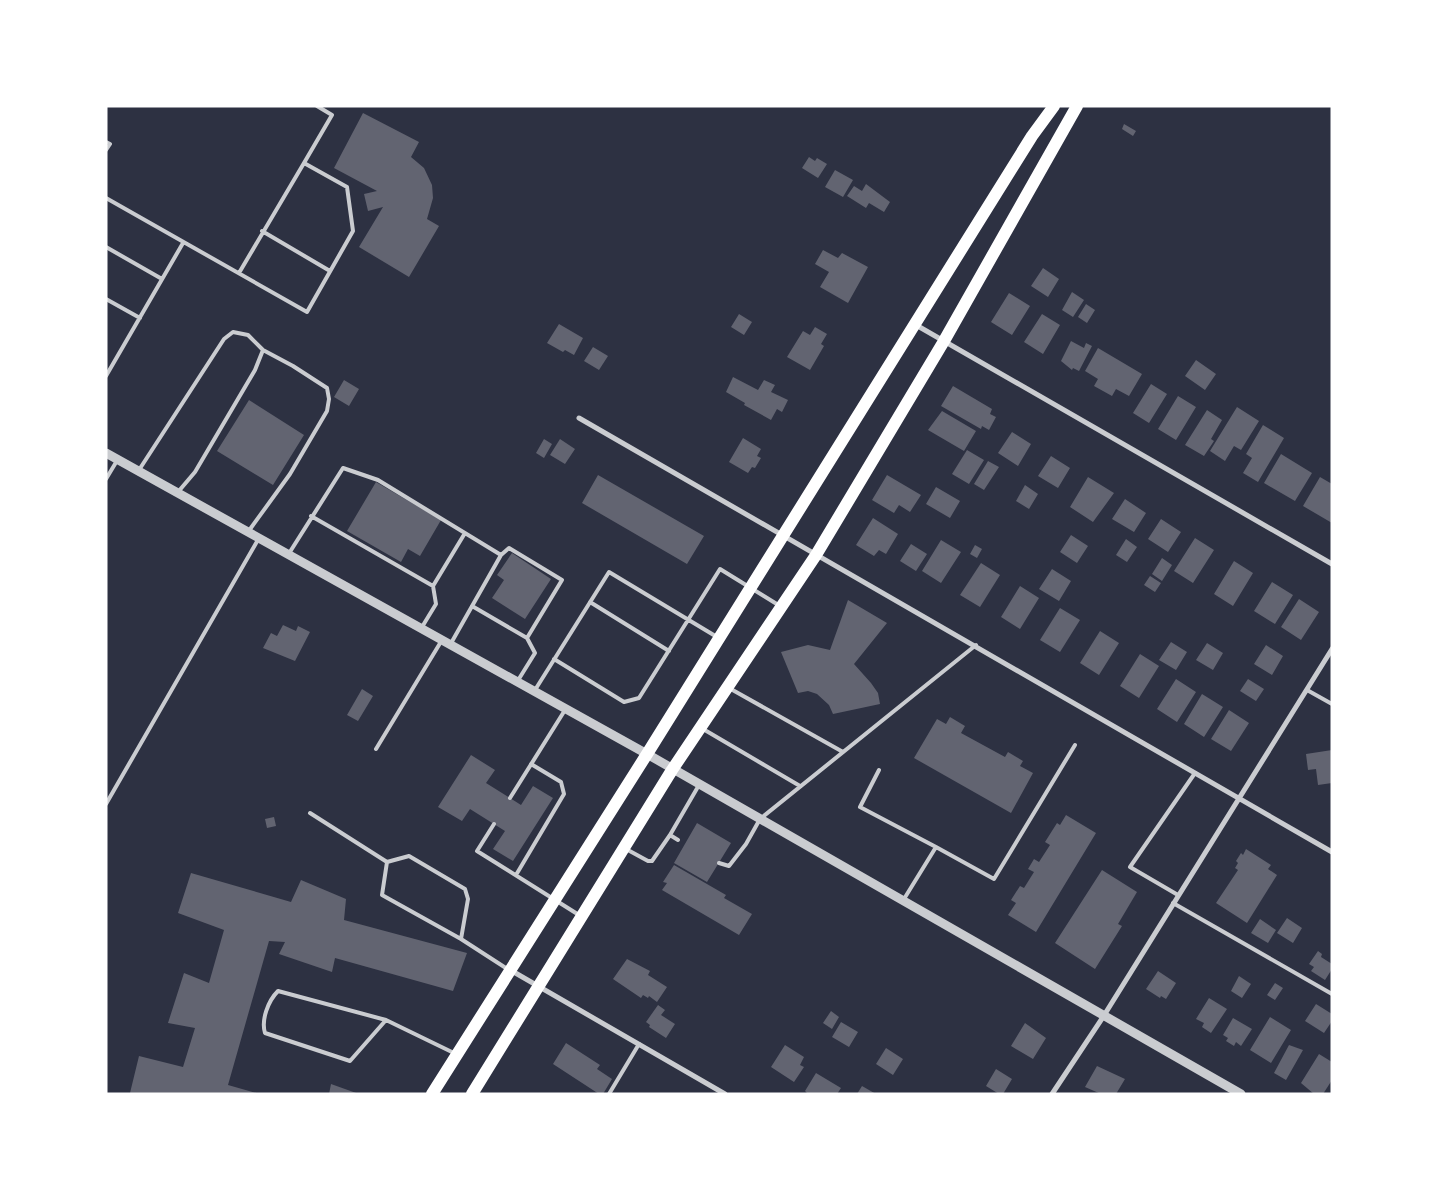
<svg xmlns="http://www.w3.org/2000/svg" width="1438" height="1200" viewBox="0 0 1438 1200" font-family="'Fira Sans',sans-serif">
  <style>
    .building { fill: #626471 }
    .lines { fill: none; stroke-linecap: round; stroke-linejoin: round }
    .service { stroke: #caccd0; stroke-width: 4 }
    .minor { stroke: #caccd0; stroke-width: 5 }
    .tertiary { stroke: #caccd0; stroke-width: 9 }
    .primary { stroke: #fff; stroke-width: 12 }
  </style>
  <rect width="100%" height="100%" fill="#2d3142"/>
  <!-- building -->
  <path class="building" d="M363,113L419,142L411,157L424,168L432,185L433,198L427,219L439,226L409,277L359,247L383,207L368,211L364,194L377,191L334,168Z
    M1124,124L1136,131L1133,136L1122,129Z
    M809,157L815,161L817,158L827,164L818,178L802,168Z
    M835,170L853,180L843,197L825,187Z
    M866,184L890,202L884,212L869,203L866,208L847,196L854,186L862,191Z
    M823,250L838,258L842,253L868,267L848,303L820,287L829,272L815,264Z
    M1043,268L1059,279L1048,297L1031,286Z
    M1072,292L1084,300L1073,317L1062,310Z
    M1009,293L1030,306L1012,335L991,322Z
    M1086,304L1095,310L1087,323L1078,317Z
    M739,314L752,322L744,335L731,327Z
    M1042,314L1060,325L1043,354L1024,342Z
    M559,324L583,338L574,355L565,350L563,352L547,343Z
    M815,327L827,334L821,344L824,346L810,370L787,357L803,331L810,335Z
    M1071,341L1084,348L1086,343L1092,346L1079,371L1073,368L1072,370L1061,361Z
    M593,347L608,356L599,370L584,361Z
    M1098,348L1142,374L1129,396L1116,389L1112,396L1094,386L1098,379L1085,371Z
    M1196,360L1216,374L1205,390L1185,376Z
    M733,377L758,390L764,380L775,385L771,392L788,400L782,412L777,409L771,420L744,405L745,403L726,392Z
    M344,380L359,389L349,406L334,397Z
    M1151,384L1167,394L1149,423L1133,413Z
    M953,386L992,409L990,414L996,417L989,430L982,426L981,429L941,406Z
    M1178,396L1196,407L1176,440L1158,429Z
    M249,400L304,435L273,485L217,451Z
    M1237,407L1259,421L1241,450L1234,446L1225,461L1210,451Z
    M1207,410L1222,420L1211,439L1214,441L1204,456L1185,445Z
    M942,411L976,431L964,451L928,430Z
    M1263,425L1284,438L1258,482L1243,473L1252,458L1246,454Z
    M1012,432L1031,444L1018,466L998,453Z
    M743,438L761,449L757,456L761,458L755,468L752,467L748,473L729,462Z
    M544,439L552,444L544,458L536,453Z
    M560,439L575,449L565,464L550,455Z
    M967,450L984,460L969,484L952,474Z
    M1281,454L1312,473L1295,501L1264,483Z
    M1051,456L1070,468L1058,488L1038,476Z
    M988,461L999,467L984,490L974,484Z
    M598,475L704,536L687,564L582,503Z
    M887,475L921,495L910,512L899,505L894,513L872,500Z
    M1088,477L1114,493L1093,522L1070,507Z
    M1320,477L1332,484V523L1303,506Z
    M376,482L441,520L420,556L408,549L401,562L347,531Z
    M1025,485L1038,494L1029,509L1016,501Z
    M936,487L960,501L950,518L926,504Z
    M1125,499L1146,513L1134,532L1112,519Z
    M873,518L898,534L886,554L879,550L874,556L856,545Z
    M1161,519L1181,532L1168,552L1148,539Z
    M1071,535L1088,546L1077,563L1060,552Z
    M1195,538L1214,550L1193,583L1174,571Z
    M1126,539L1137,547L1127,562L1116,555Z
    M941,540L961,552L941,583L922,571Z
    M911,544L927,554L916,571L900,561Z
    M975,545L982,549L977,558L970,554Z
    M512,553L551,579L525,619L492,598L504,580L497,575Z
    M1162,558L1172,565L1162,581L1152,574Z
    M1234,561L1253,573L1233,606L1214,594Z
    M981,563L1000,575L980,607L960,595Z
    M1052,569L1071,581L1059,601L1039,589Z
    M1150,576L1161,583L1155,592L1144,585Z
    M1272,582L1293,595L1275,624L1254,611Z
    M1020,586L1039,598L1020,629L1001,617Z
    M1299,599L1319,612L1301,640L1281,627Z
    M848,600L887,623L854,664L871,683L878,693L880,704L833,714L829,705L817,694L808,691L798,693L781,652L808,645L830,650Z
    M1060,608L1080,620L1060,652L1040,640Z
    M283,625L296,631L298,626L310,632L295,661L263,648L271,633L277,636Z
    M1100,631L1119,643L1099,675L1080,663Z
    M1171,642L1187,652L1176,670L1159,660Z
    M1207,643L1223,653L1213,670L1196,660Z
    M1266,645L1283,656L1272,675L1254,664Z
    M1140,654L1159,666L1139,698L1120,686Z
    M1176,679L1196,692L1177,722L1157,709Z
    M1248,679L1264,689L1256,701L1240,691Z
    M362,689L373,696L358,721L347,715Z
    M1202,694L1223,707L1204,737L1184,724Z
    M1229,710L1249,723L1231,751L1211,739Z
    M950,717L965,726L961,733L1005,757L1008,752L1023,761L1020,766L1033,773L1011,813L914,758L937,719L946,724Z
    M1332,750V783L1318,785L1316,769L1308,770L1306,754Z
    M471,755L495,770L486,783L521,805L533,786L553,798L513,861L493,849L505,831L470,809L462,821L438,807Z
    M1066,815L1096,833L1036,932L1008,915L1016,903L1011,900L1020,886L1024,888L1034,872L1028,869L1034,859L1039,862L1050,845L1045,842L1057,823L1060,825Z
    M274,817L276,826L267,828L265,819Z
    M697,823L731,843L707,882L674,863Z
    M1246,849L1271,865L1268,869L1277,875L1247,923L1216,903L1238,870L1235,868L1238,863L1236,861L1241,853L1243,855Z
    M674,865L726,895L724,898L752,914L739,935L662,890L667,883L663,882Z
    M1102,870L1137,892L1118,924L1122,926L1095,969L1055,943Z
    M191,873L291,902L301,880L346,899L344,920L467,953L453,991L335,958L332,972L279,954L285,942L269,941L228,1085L260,1094H134L130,1093L139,1056L183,1067L195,1028L168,1023L184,973L209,983L224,930L178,913Z
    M1287,918L1302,928L1293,943L1277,933Z
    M1260,919L1276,930L1268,943L1251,933Z
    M1318,951L1322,954L1321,957L1332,964V969L1325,980L1311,971L1314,967L1309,964Z
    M627,959L650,971L648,975L667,987L657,1002L649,996L648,998L643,995L641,998L613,979Z
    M1158,971L1176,983L1166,999L1161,996L1160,998L1146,989Z
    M1239,976L1251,984L1242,998L1231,991Z
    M1275,983L1283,988L1275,1000L1267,995Z
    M1209,998L1227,1009L1211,1033L1202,1027L1204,1023L1196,1019Z
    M1316,1004L1332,1014V1021L1324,1033L1305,1021Z
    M658,1005L665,1010L661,1015L675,1024L666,1038L649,1027L650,1025L646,1022Z
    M831,1011L839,1017L832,1029L823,1023Z
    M1270,1017L1291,1030L1271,1063L1250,1050Z
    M1233,1018L1252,1029L1241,1046L1236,1042L1234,1046L1226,1041L1228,1038L1223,1035Z
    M841,1022L858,1032L849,1047L832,1037Z
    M1025,1023L1046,1038L1033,1059L1011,1046Z
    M566,1043L600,1065L597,1069L612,1079L603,1094H599L553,1064Z
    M785,1045L804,1057L800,1065L804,1067L794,1082L771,1067Z
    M1289,1045L1303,1050L1286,1080L1274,1073Z
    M886,1048L903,1059L893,1075L876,1064Z
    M1319,1054L1332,1062V1080L1323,1094H1314L1301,1083Z
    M1097,1066L1125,1079L1116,1094H1101L1085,1087Z
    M996,1069L1012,1079L1003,1094H999L986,1086Z
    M816,1073L841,1088L837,1094H808L805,1091Z
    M331,1084L359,1094H329Z
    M862,1086L876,1094H857Z"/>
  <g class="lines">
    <!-- service -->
    <path class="service" d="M106,142L110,144L106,150
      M304,163L332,115L317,106
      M106,198L307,312L353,231L347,187L304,163L239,273
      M262,231L330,271
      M106,247L162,279
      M106,299L140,318
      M106,376L183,243
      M139,470L224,339L233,332L248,335L263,350L293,366L327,388L329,399L327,411L290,474L248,532
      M106,479L118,459
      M178,492L195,472L255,370L263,350
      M311,516L433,586
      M288,555L343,468L378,480L501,555L450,645
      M590,602L669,651
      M472,606L527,638L562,580L509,548L501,555
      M422,627L436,604L433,586L465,533
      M554,659L624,702L639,698L720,569L780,606
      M517,682L535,653L527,638
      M729,688L843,752
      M535,690L609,572L717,637
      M1307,690L1332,704
      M703,729L800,786
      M376,749L442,640
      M879,770L860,807L936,847
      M510,798L565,710
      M106,804L259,538
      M310,813L387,862
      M494,824L477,851L579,915
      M670,835L699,785
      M626,849L648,861H652L670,835L678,840
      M719,863L729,866L746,844L760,819L976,645
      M516,875L564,794L561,782L531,764
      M1178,895L1130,867L1195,773
      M904,899L936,847L994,879L1075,745
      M1173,903L1332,994
      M461,939L468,899L465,889L409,856L387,862L382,895L461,939L509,970
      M386,1020L350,1061L265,1033C261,1020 268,1001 278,991L386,1020L456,1054
      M609,1094L639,1044"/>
    <!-- minor -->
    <path class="minor" d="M916,325L1332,564
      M579,418L1332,852
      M512,971L725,1094
      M1052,1094L1103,1017L1332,649"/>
    <!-- tertiary -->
    <path class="tertiary" d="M106,453L647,754L1241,1094"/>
    <!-- primary -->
    <path class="primary" d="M432,1094L647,754L1032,136L1054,106
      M472,1094L672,770L816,555L944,341L1077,106"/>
  </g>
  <!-- border -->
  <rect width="1438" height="1200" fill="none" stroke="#ffffff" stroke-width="215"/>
</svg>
